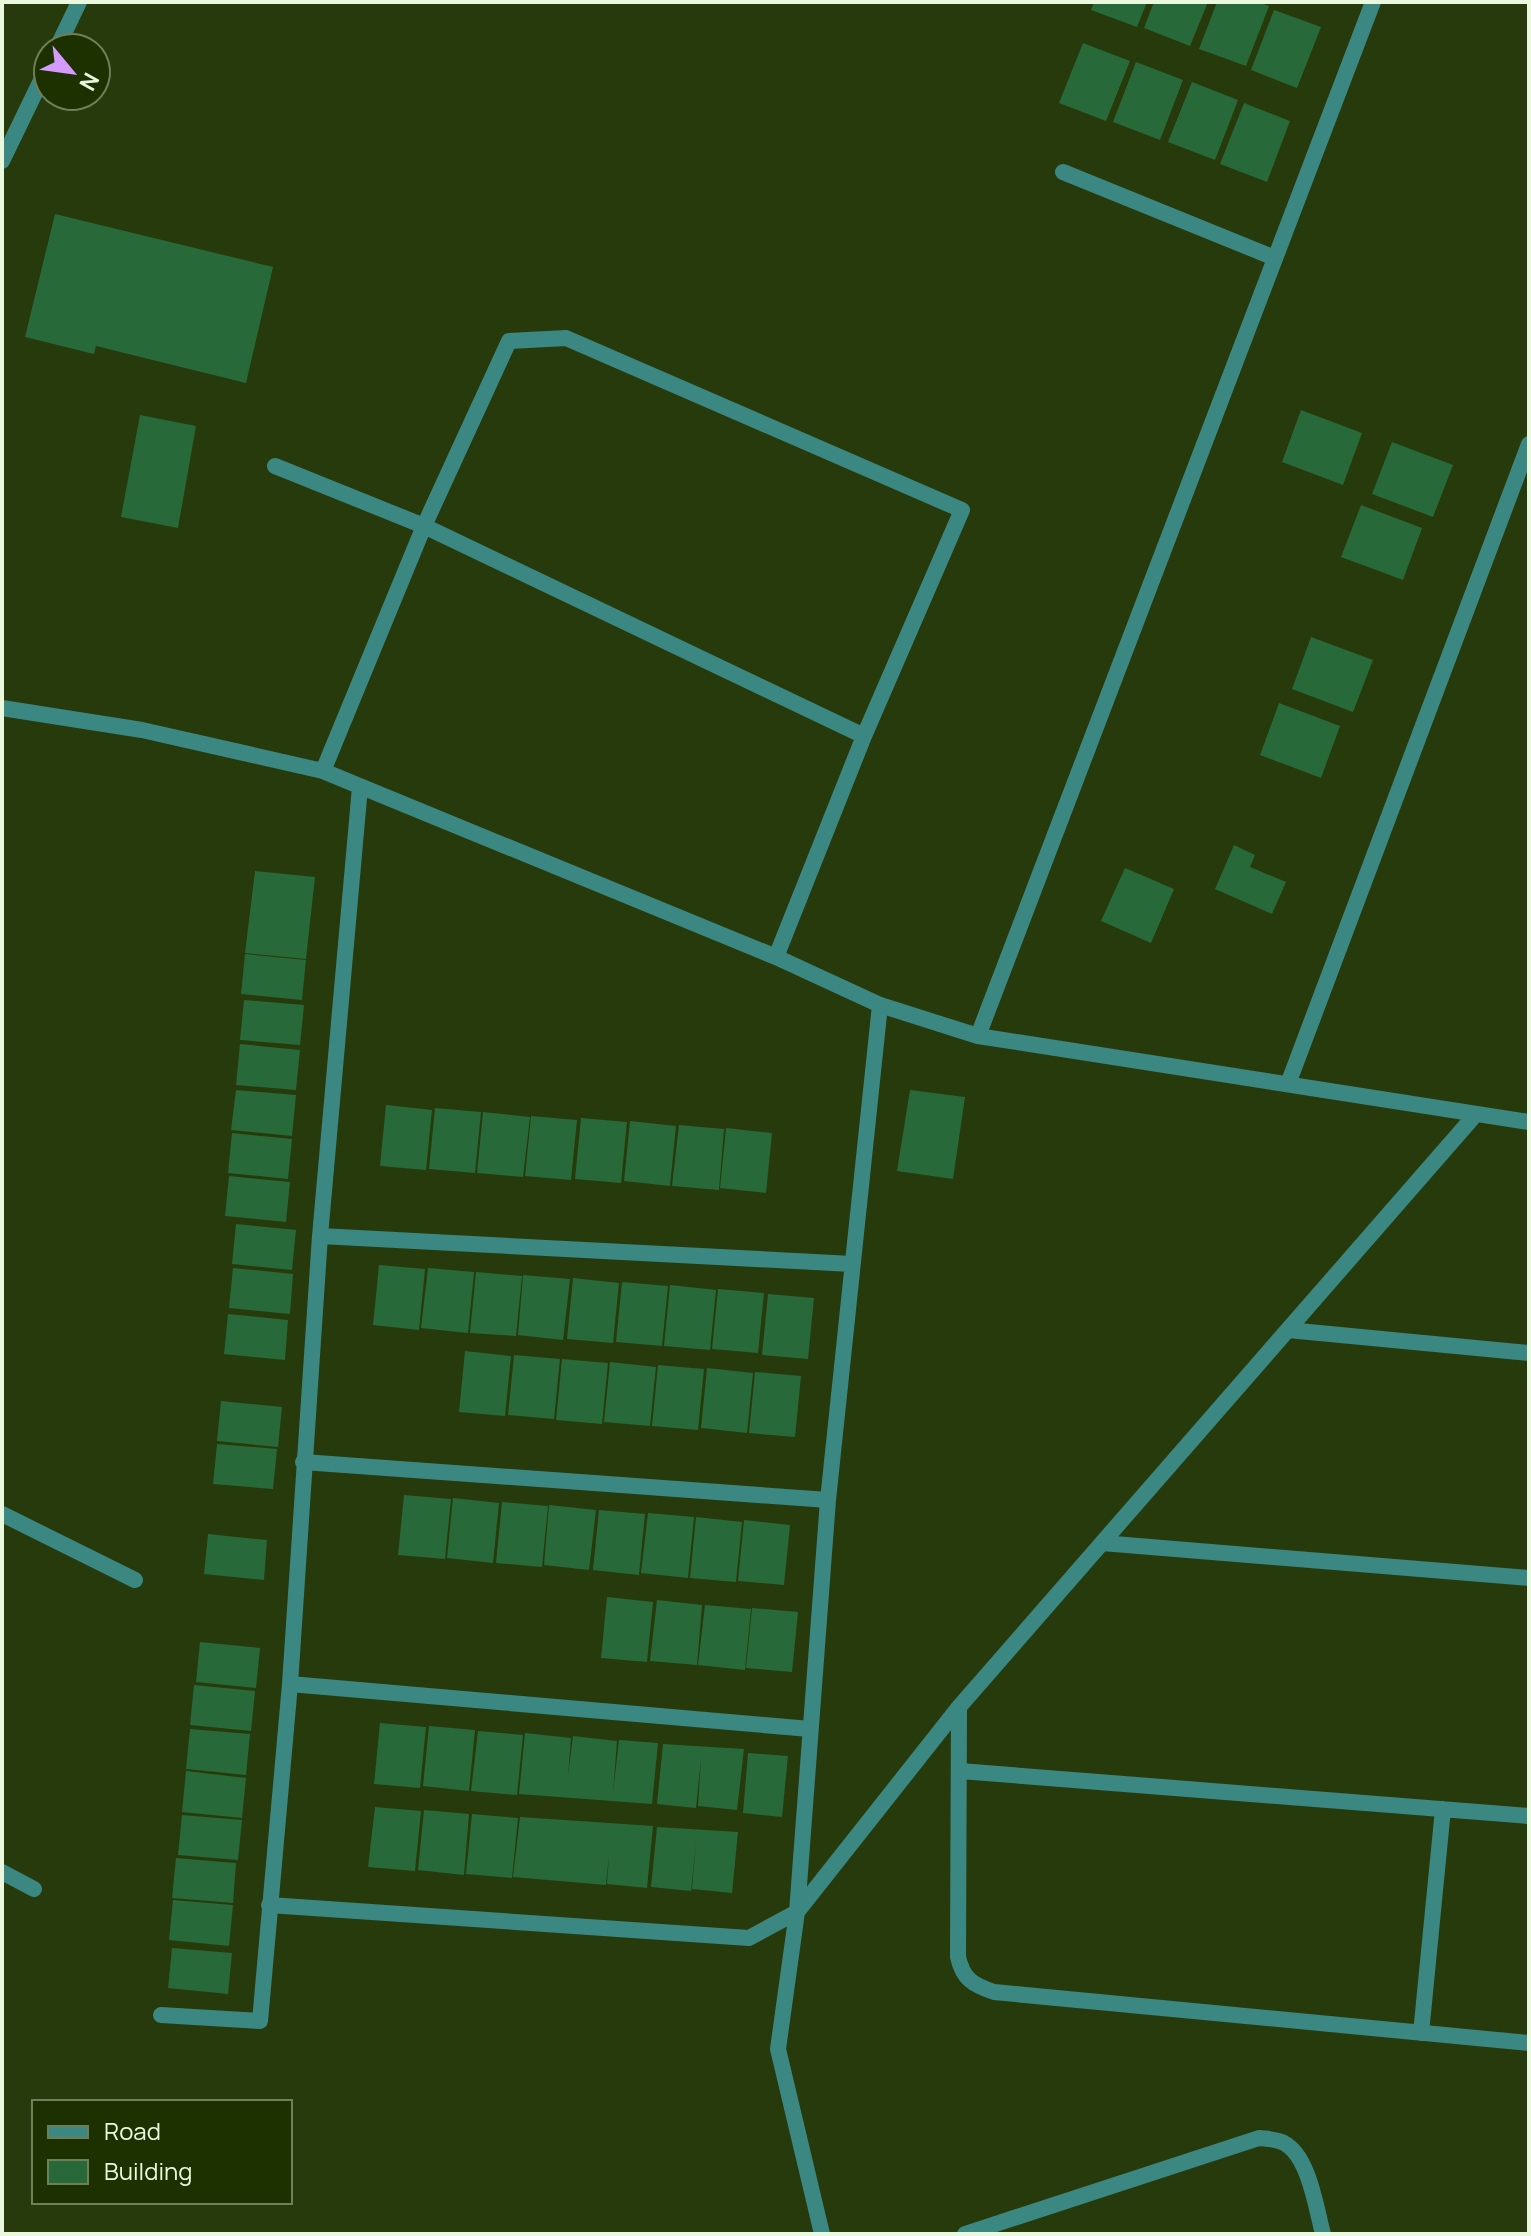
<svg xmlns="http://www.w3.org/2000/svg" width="1531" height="2236" viewBox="0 0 1531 2236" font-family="Manrope,sans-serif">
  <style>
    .building { fill: #286939 }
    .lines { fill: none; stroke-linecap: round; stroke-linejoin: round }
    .street { stroke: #3b8883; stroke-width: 16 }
  </style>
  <rect width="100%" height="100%" fill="#273a0b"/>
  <!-- building -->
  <path class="building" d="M1094,2H1147L1137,27L1091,10Z
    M1154,2H1208L1190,46L1144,28Z
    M1217,2H1258L1269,6L1246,66L1199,49Z
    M1274,10L1321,27L1297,88L1251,70Z
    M1083,43L1130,61L1106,121L1059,103Z
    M1136,62L1183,80L1160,140L1113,122Z
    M1192,82L1238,100L1215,160L1168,142Z
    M1244,103L1290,121L1267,182L1220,164Z
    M55,214L273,267L246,383L96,346L94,354L25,337Z
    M1301,410L1362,433L1343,485L1282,462Z
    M140,415L196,426L178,528L121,517Z
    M1392,442L1453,465L1433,517L1372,494Z
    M1361,505L1422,528L1403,580L1341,557Z
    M1311,637L1373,660L1353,712L1292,689Z
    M1279,703L1340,726L1321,778L1260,755Z
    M1234,845L1255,855L1250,867L1286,882L1272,914L1215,889Z
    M1125,868L1174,889L1151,943L1101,921Z
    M255,871L315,877L306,959L245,953Z
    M245,954L306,960L302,1000L241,994Z
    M244,1000L304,1005L300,1045L240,1040Z
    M240,1044L300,1050L296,1090L236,1085Z
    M236,1090L296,1095L292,1136L231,1130Z
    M910,1090L965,1097L953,1179L897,1171Z
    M386,1105L432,1110L426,1170L380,1166Z
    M435,1108L481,1112L475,1173L429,1169Z
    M483,1112L530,1117L523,1177L477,1173Z
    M531,1116L577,1120L571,1180L525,1176Z
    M581,1118L627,1122L621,1183L575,1179Z
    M630,1121L676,1126L670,1186L624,1181Z
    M679,1125L724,1129L719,1190L672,1186Z
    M726,1128L772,1133L766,1193L720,1188Z
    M232,1133L292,1139L288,1179L228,1173Z
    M229,1176L290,1182L286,1222L225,1216Z
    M236,1224L296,1230L292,1270L232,1264Z
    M379,1265L425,1269L419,1330L373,1325Z
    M233,1268L293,1274L290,1314L229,1308Z
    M428,1268L474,1272L468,1333L421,1328Z
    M476,1272L522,1276L516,1336L470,1333Z
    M523,1275L570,1279L563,1340L518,1335Z
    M573,1278L619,1283L613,1343L567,1339Z
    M622,1282L668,1286L662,1346L616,1342Z
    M670,1285L716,1290L710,1350L664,1346Z
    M718,1289L764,1293L758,1353L712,1349Z
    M768,1294L814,1298L808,1359L762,1355Z
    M228,1314L288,1320L285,1360L224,1354Z
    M465,1351L511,1356L505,1416L459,1412Z
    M514,1355L560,1359L554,1419L508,1415Z
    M562,1359L608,1363L602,1424L556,1420Z
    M610,1362L656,1367L650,1426L604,1422Z
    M658,1365L704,1369L698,1430L652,1426Z
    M707,1368L753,1373L747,1433L701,1428Z
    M755,1372L801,1376L795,1437L749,1433Z
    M221,1401L282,1407L278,1447L217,1441Z
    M217,1444L277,1449L273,1489L213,1484Z
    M404,1495L451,1499L445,1559L398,1555Z
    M453,1498L499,1503L493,1563L447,1558Z
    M502,1502L548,1506L542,1567L496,1563Z
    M549,1505L596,1510L589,1570L544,1565Z
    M599,1510L645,1514L639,1575L593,1570Z
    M648,1513L694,1517L688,1578L641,1573Z
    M696,1517L742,1522L736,1582L690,1578Z
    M744,1520L790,1525L784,1585L738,1581Z
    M208,1534L267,1540L264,1580L204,1574Z
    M607,1597L653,1602L647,1662L601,1658Z
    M657,1600L702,1605L697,1665L650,1661Z
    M705,1605L751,1609L745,1670L698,1665Z
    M752,1608L798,1612L792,1672L746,1668Z
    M200,1642L260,1648L256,1688L196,1682Z
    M194,1685L255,1691L251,1731L190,1725Z
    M380,1723L426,1727L420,1788L374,1784Z
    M429,1726L475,1730L469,1791L423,1786Z
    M190,1729L250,1734L246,1775L186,1769Z
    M478,1731L523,1735L517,1795L471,1791Z
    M525,1733L571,1738L568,1776L573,1736L617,1741L613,1793L619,1740L658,1743L652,1804L519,1794Z
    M663,1744L744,1749L737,1810L698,1806L701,1759L696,1808L657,1804Z
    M748,1753L788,1756L782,1817L743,1813Z
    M186,1771L246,1778L242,1818L182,1812Z
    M375,1807L421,1811L415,1871L368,1867Z
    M424,1810L469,1814L464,1875L418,1870Z
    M472,1814L518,1818L512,1878L466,1874Z
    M182,1815L242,1820L238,1860L178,1855Z
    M520,1817L653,1826L647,1888L607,1884L609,1855L606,1885L513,1877Z
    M657,1827L738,1832L732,1893L692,1889L696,1843L691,1891L651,1887Z
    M176,1858L236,1863L233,1903L172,1898Z
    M173,1900L233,1905L229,1946L169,1940Z
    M172,1948L232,1953L228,1994L168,1988Z"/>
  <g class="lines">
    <!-- street -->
    <path class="street" d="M57,48L79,2
      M2,161L48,66
      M1063,172L1275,258
      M275,466L424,526L864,736
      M2,708L142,730L323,771L776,957L880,1005L978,1036L1529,1122
      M323,771L424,526L509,341L566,338L962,510L864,736L776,957
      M978,1036L1373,2
      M1288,1084L1529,444
      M320,1236L852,1264
      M1288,1330L1529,1353
      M303,1462L828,1500
      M2,1514L135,1580
      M1102,1543L1529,1578
      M290,1684L810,1729
      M959,1707L958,1957C963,1979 973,1985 994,1992L1529,2043
      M960,1771L1529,1816
      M2,1872L34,1889
      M269,1905L749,1938L797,1912L959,1707L1476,1114
      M161,2015L260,2021L290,1684L320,1236L360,787
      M1421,2033L1443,1809
      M822,2234L778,2049L797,1912L828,1500L880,1005
      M965,2234L1259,2138C1267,2139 1277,2139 1284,2143C1309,2156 1316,2208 1323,2234"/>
  </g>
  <!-- border -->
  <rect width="1531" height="2236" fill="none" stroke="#eaf8de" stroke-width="8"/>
  <!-- legend -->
  <rect x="32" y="2100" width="260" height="104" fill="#1d3000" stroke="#6f8059" stroke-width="2"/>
  <rect x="48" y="2126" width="40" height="12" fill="#3b8883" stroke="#6f8059" stroke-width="2"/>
  <text x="104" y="2140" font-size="24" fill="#eaf8de">Road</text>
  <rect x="48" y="2160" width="40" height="24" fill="#286939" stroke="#6f8059" stroke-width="2"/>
  <text x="104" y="2180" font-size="24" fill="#eaf8de">Building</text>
  <!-- north arrow -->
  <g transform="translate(72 72) rotate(119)"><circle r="38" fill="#1d3000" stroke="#6f8059" stroke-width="2"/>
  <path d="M0-6L14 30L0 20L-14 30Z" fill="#d39cfc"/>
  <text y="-12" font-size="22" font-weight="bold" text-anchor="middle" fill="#eaf8de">N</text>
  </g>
</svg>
